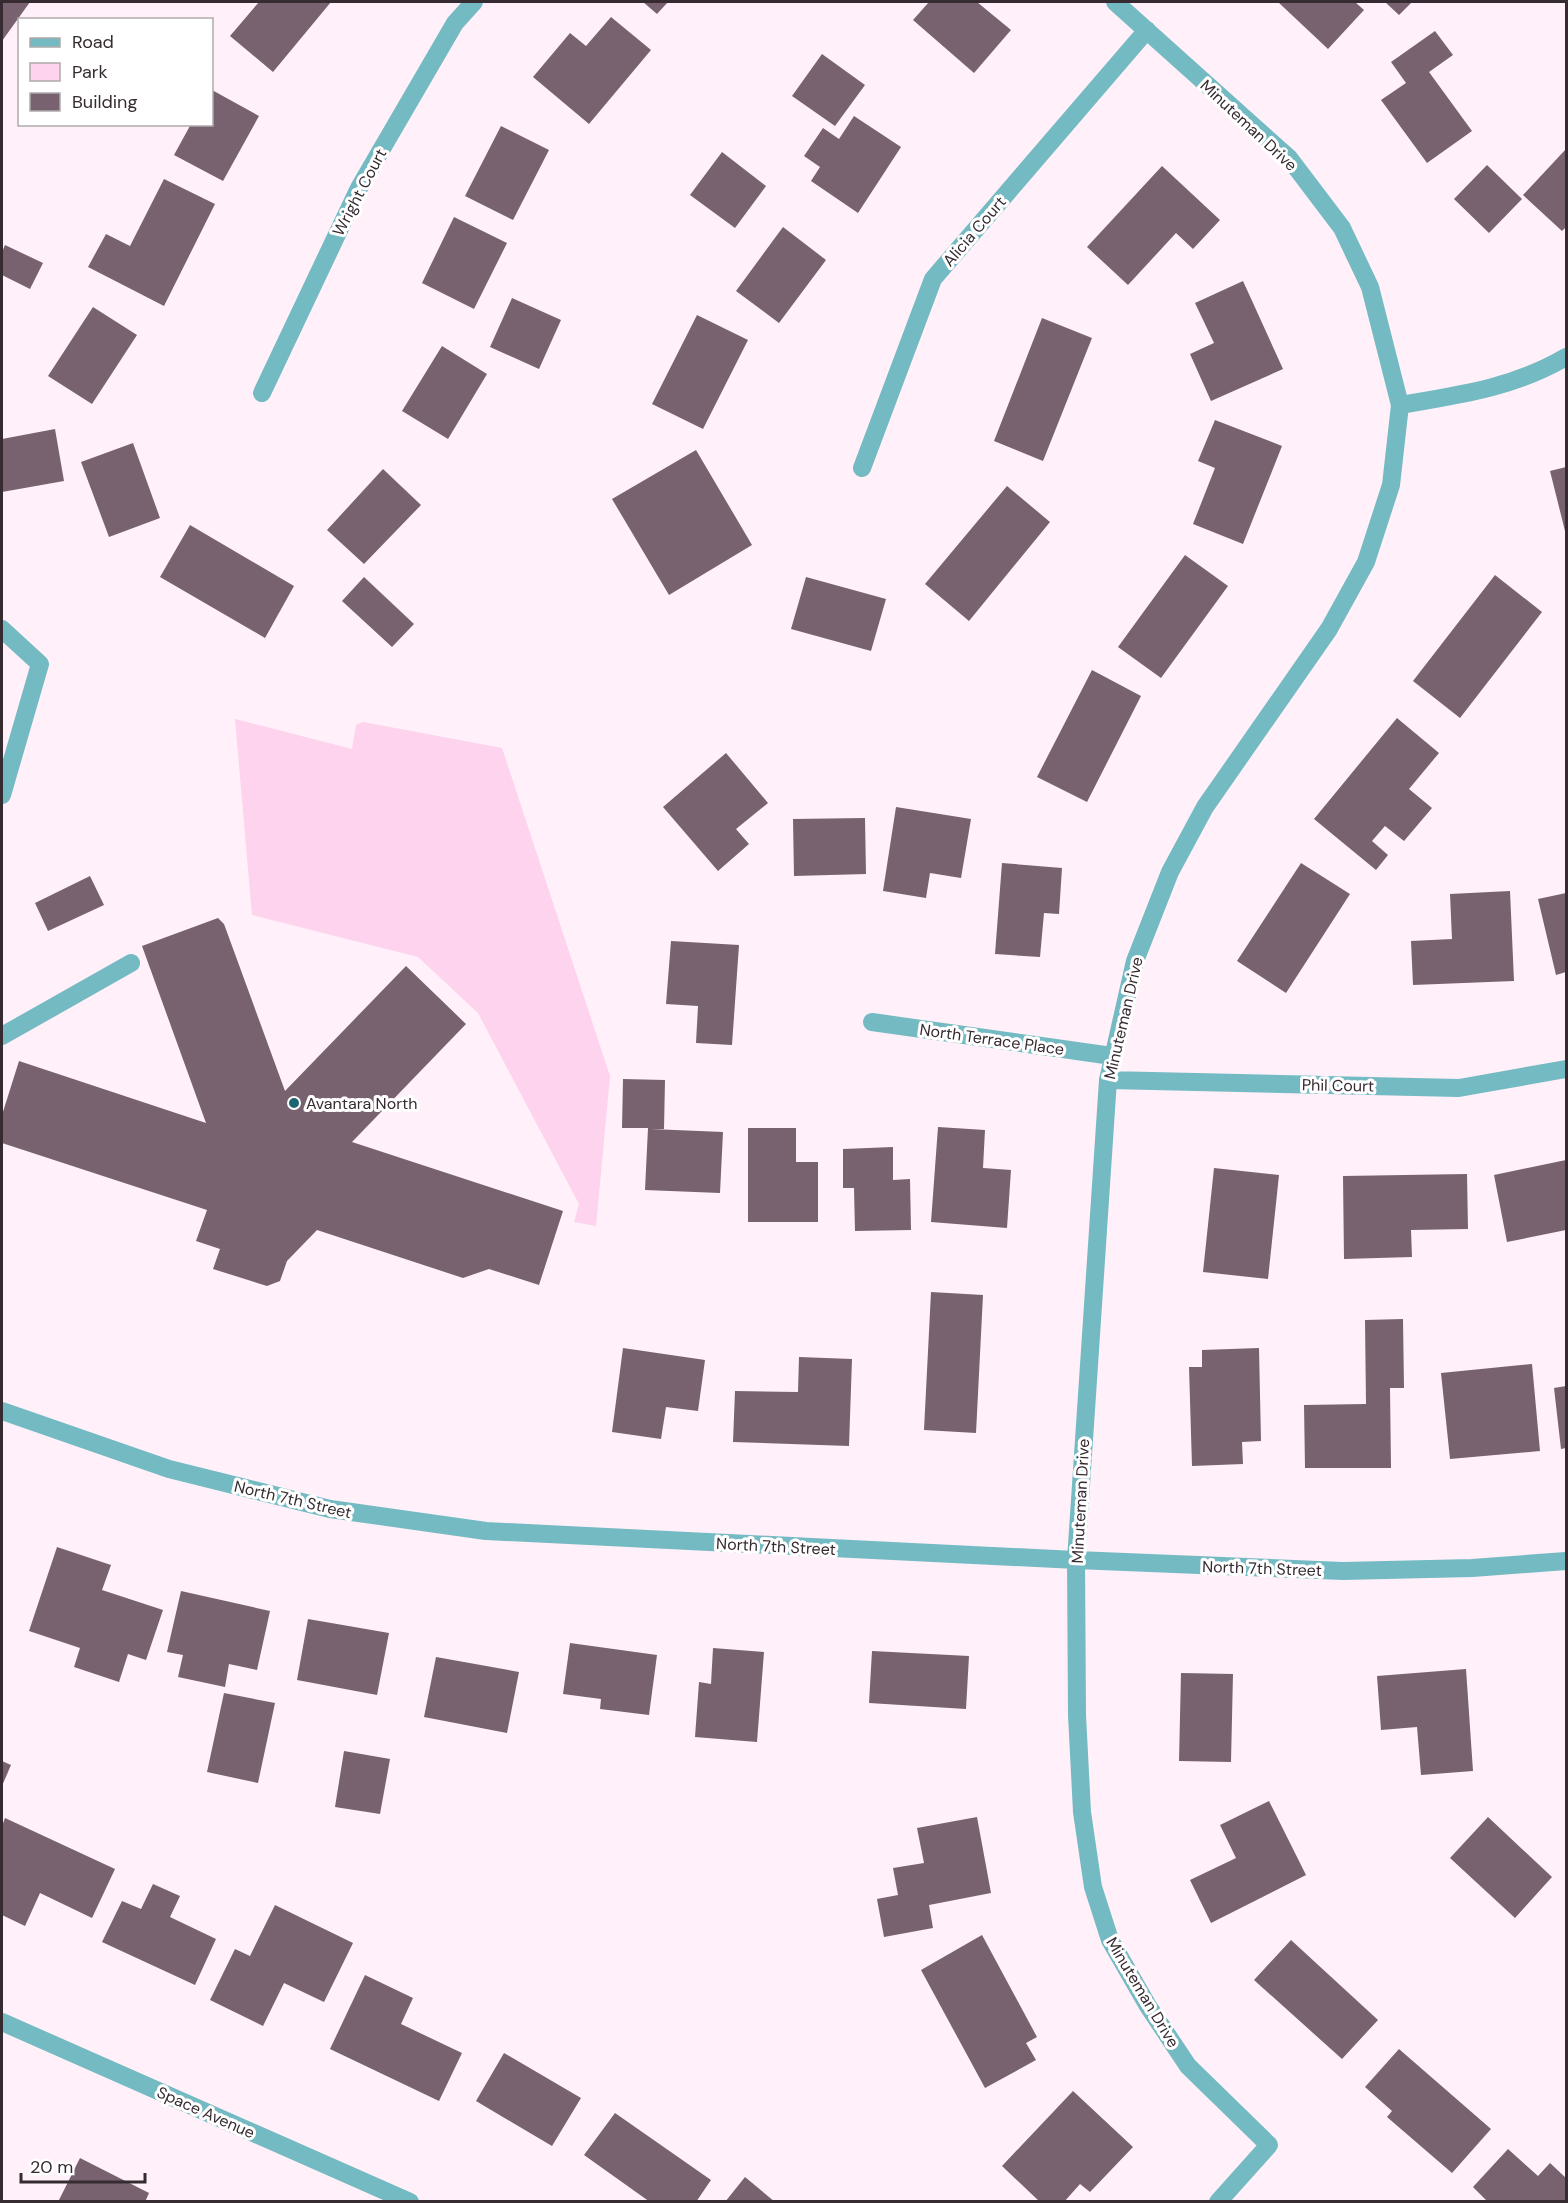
<svg xmlns="http://www.w3.org/2000/svg" width="1568" height="2203" viewBox="0 0 1568 2203" font-family="'DM Sans',sans-serif">
  <style>
    .green { fill: #fdd3ed }
    .building { fill: #786270 }
    .lines { fill: none; stroke-linecap: round; stroke-linejoin: round }
    .lane { stroke: #74bac2; stroke-width: 18 }
    .street { stroke: #74bac2; stroke-width: 18 }
    .poi-dot { fill: #1b6770; stroke: #fff; stroke-width: 2 }
    .labels { text-anchor: middle; stroke-width: 6; stroke-linejoin: round; paint-order: stroke }
    .street-label { font-size: 16px; fill: #352b31; stroke: #fff }
    .poi-label { font-size: 16px; fill: #352b31; stroke: #fff; text-anchor: start }
  </style>
  <rect width="100%" height="100%" fill="#fff0f9"/>
  <!-- green -->
  <path class="green" d="M235,719L352,749L356,725L363,722L502,748L610,1076L596,1226L574,1222L579,1204L478,1013L418,957L252,915Z"/>
  <!-- building -->
  <path class="building" d="M2,2H30L2,41Z
    M259,2H331L273,72L230,36Z
    M643,2H668L657,14Z
    M929,2H977L1011,30L974,73L913,20Z
    M1278,2H1355L1364,10L1328,49Z
    M1385,2H1412L1399,15Z
    M611,17L651,50L589,124L533,77L570,33L586,46Z
    M1435,31L1453,55L1429,72L1472,131L1427,163L1381,100L1406,83L1391,62Z
    M822,54L865,85L835,126L792,96Z
    M212,90L259,116L223,181L174,155L191,124H212Z
    M854,116L901,147L858,213L811,181L820,167L804,156L823,128L839,139Z
    M501,126L549,150L513,220L465,196Z
    M1566,149V227L1562,231L1523,195Z
    M722,152L766,186L735,228L690,195Z
    M1487,165L1522,199L1489,233L1454,199Z
    M1162,166L1220,220L1193,249L1176,233L1128,285L1087,247Z
    M164,179L215,204L164,306L88,267L106,234L130,246Z
    M454,217L507,243L474,309L422,283Z
    M783,227L826,260L779,323L736,291Z
    M5,245L43,263L30,289L2,275V252Z
    M1243,281L1283,369L1211,401L1190,354L1214,343L1195,303Z
    M512,298L561,320L539,369L490,347Z
    M93,307L137,335L92,404L48,376Z
    M697,315L748,340L703,429L652,404Z
    M1042,318L1092,338L1043,461L994,441Z
    M442,346L487,374L448,439L402,411Z
    M1215,420L1282,446L1243,544L1193,524L1215,468L1198,461Z
    M55,429L64,481L2,492V439Z
    M133,443L160,518L109,537L81,462Z
    M696,450L752,545L669,595L612,499Z
    M1566,467V535L1550,471Z
    M383,469L421,505L364,564L327,530Z
    M1007,486L1050,522L969,621L925,584Z
    M190,525L294,586L265,638L160,577Z
    M1185,555L1228,586L1161,678L1118,647Z
    M1495,575L1542,612L1460,718L1413,681Z
    M364,577L414,624L392,647L342,601Z
    M806,577L886,599L871,651L791,629Z
    M1092,670L1141,696L1087,802L1037,777Z
    M1397,718L1439,753L1409,789L1432,808L1404,841L1385,826L1372,841L1388,855L1376,870L1314,819Z
    M726,753L768,803L736,829L749,844L718,871L663,807Z
    M896,807L971,819L961,878L930,873L926,898L883,891Z
    M865,818L866,874L794,876L793,819Z
    M1002,863L1062,868L1059,914L1044,913L1040,957L995,954Z
    M1301,863L1350,894L1286,993L1237,961Z
    M90,876L104,905L48,931L35,903Z
    M1510,891L1514,981L1413,985L1411,941L1452,939L1450,894Z
    M1566,893V972L1556,975L1538,899Z
    M218,918L224,924L285,1091L406,966L466,1024L352,1142L563,1211L539,1285L489,1269L463,1278L317,1230L287,1261L280,1281L267,1286L213,1269L220,1249L196,1241L207,1210L2,1143V1115L19,1061L206,1123L142,946Z
    M671,941L739,945L732,1045L696,1043L698,1006L666,1004Z
    M623,1079L665,1080L664,1129H651L723,1132L720,1193L645,1190L648,1128H622Z
    M938,1127L985,1130L983,1168L1011,1170L1007,1228L931,1222Z
    M748,1128H796V1162H818V1222H748Z
    M893,1147V1180L910,1179L911,1230L855,1231L854,1188H843V1149Z
    M1566,1160V1230L1507,1242L1494,1175Z
    M1214,1168L1279,1175L1268,1279L1203,1272Z
    M1467,1174L1468,1229L1411,1230L1412,1257L1344,1259L1343,1176Z
    M931,1292L983,1295L976,1433L924,1430Z
    M1403,1319L1404,1388H1390L1391,1468H1305L1304,1405L1366,1404L1365,1320Z
    M623,1348L705,1360L698,1411L666,1407L661,1439L612,1432Z
    M1259,1348L1261,1441L1242,1442L1243,1464L1192,1466L1189,1367H1202V1350Z
    M799,1357L852,1359L849,1446L733,1442L735,1391L798,1392Z
    M1532,1364L1540,1451L1450,1459L1441,1373Z
    M1566,1386V1448L1561,1449L1554,1388Z
    M57,1547L111,1565L102,1590L163,1610L146,1660L128,1654L119,1682L74,1667L80,1648L29,1631Z
    M181,1591L270,1611L257,1670L229,1664L225,1687L178,1677L183,1655L167,1652Z
    M308,1619L389,1633L377,1695L297,1680Z
    M570,1643L657,1655L649,1715L600,1709L601,1699L563,1694Z
    M713,1648L764,1652L757,1742L695,1737L699,1682L711,1684Z
    M872,1651L969,1656L966,1709L869,1703Z
    M436,1657L519,1672L507,1733L424,1717Z
    M1466,1669L1473,1771L1421,1775L1417,1727L1381,1730L1377,1676Z
    M1181,1673L1233,1674L1231,1762L1179,1761Z
    M224,1693L275,1703L258,1783L207,1772Z
    M344,1751L390,1759L380,1814L335,1807Z
    M2,1761L11,1765L2,1786Z
    M1269,1801L1306,1875L1211,1923L1190,1880L1236,1858L1220,1825Z
    M977,1817L991,1893L929,1905L933,1928L884,1937L877,1899L898,1895L893,1868L924,1863L917,1828Z
    M1488,1817L1552,1877L1515,1918L1450,1858Z
    M5,1818L115,1869L92,1918L40,1893L25,1926L2,1915V1826Z
    M153,1884L180,1896L170,1917L216,1939L195,1985L102,1942L122,1901L141,1909Z
    M275,1905L353,1943L324,2002L284,1983L263,2026L210,2000L235,1949L250,1956Z
    M982,1935L1037,2037L1026,2043L1036,2060L985,2088L921,1970Z
    M1291,1940L1378,2020L1342,2059L1254,1980Z
    M365,1975L413,1998L401,2024L462,2053L439,2101L330,2049Z
    M1399,2049L1491,2129L1452,2173L1387,2117L1392,2111L1365,2087Z
    M504,2053L581,2098L552,2146L476,2101Z
    M1073,2091L1133,2147L1090,2192L1080,2184L1064,2202H1040L1002,2166Z
    M615,2113L711,2180L696,2202H650L584,2155Z
    M1508,2149L1538,2176L1550,2163L1566,2178V2202H1488L1473,2187Z
    M80,2158L149,2193L145,2202H58Z
    M745,2177L775,2202H725Z"/>
  <g class="lines">
    <!-- lane -->
    <path class="lane" d="M2,629L40,664L2,795
      M2,1036L131,963"/>
    <!-- street -->
    <path class="street" d="M1115,2L1289,158L1342,228L1370,287L1400,405L1391,485L1366,562L1329,629L1205,807L1170,872L1135,961L1108,1080L1076,1560L1077,1715L1082,1812L1093,1887L1110,1940L1148,2006L1188,2066L1269,2145L1218,2202
      M262,393L359,188L455,23L474,2
      M1400,405C1459,395 1513,388 1566,357
      M862,468L933,279L1147,30
      M872,1022L1112,1056
      M1108,1080L1459,1088L1566,1069
      M2,1411L169,1469L330,1509L486,1531L1076,1560L1343,1571L1472,1568L1566,1561
      M2,2022L410,2202"/>
  </g>
  <!-- markers -->
  <circle class="poi-dot" cx="294" cy="1103" r="6"/>
  <g class="labels">
    <!-- street labels -->
    <g class="street-label">
      <text transform="translate(1249 125) rotate(43)" y="6">Minuteman Drive</text>
      <text transform="translate(359 192) rotate(-62)" y="6">Wright Court</text>
      <text transform="translate(974 231) rotate(-49)" y="6">Alicia Court</text>
      <text transform="translate(1123 1018) rotate(-77)" y="6">Minuteman Drive</text>
      <text transform="translate(992 1039) rotate(8)" y="6">North Terrace Place</text>
      <text transform="translate(1338 1085) rotate(1)" y="6">Phil Court</text>
      <text transform="translate(293 1499) rotate(13)" y="6">North 7th Street</text>
      <text transform="translate(1080 1501) rotate(-87)" y="6">Minuteman Drive</text>
      <text transform="translate(776 1546) rotate(3)" y="6">North 7th Street</text>
      <text transform="translate(1262 1568) rotate(2)" y="6">North 7th Street</text>
      <text transform="translate(1143 1992) rotate(59)" y="6">Minuteman Drive</text>
      <text transform="translate(206 2112) rotate(24)" y="6">Space Avenue</text>
    </g>
    <!-- poi labels -->
    <g class="poi-label">
      <text x="306" y="1109">Avantara North</text>
    </g>
  </g>
  <!-- border -->
  <rect width="1568" height="2203" fill="none" stroke="#352b31" stroke-width="6"/>
  <!-- legend -->
  <rect x="18" y="18" width="195" height="108" fill="#ffffff" stroke="#aeaaad" stroke-width="1.5"/>
  <rect x="30" y="38" width="30" height="9" fill="#74bac2" stroke="#aeaaad" stroke-width="1.5"/>
  <text x="72" y="48" font-size="18" fill="#352b31">Road</text>
  <rect x="30" y="63" width="30" height="18" fill="#fdd3ed" stroke="#aeaaad" stroke-width="1.5"/>
  <text x="72" y="78" font-size="18" fill="#352b31">Park</text>
  <rect x="30" y="93" width="30" height="18" fill="#786270" stroke="#aeaaad" stroke-width="1.5"/>
  <text x="72" y="108" font-size="18" fill="#352b31">Building</text>
  <!-- scale -->
  <path d="M21 2173v9h124v-9" fill="none" stroke="#352b31" stroke-width="3"/>
  <text x="30" y="2173" font-size="18" fill="#352b31" stroke="#ffffff" stroke-width="4.5" paint-order="stroke">20 m</text>
</svg>
